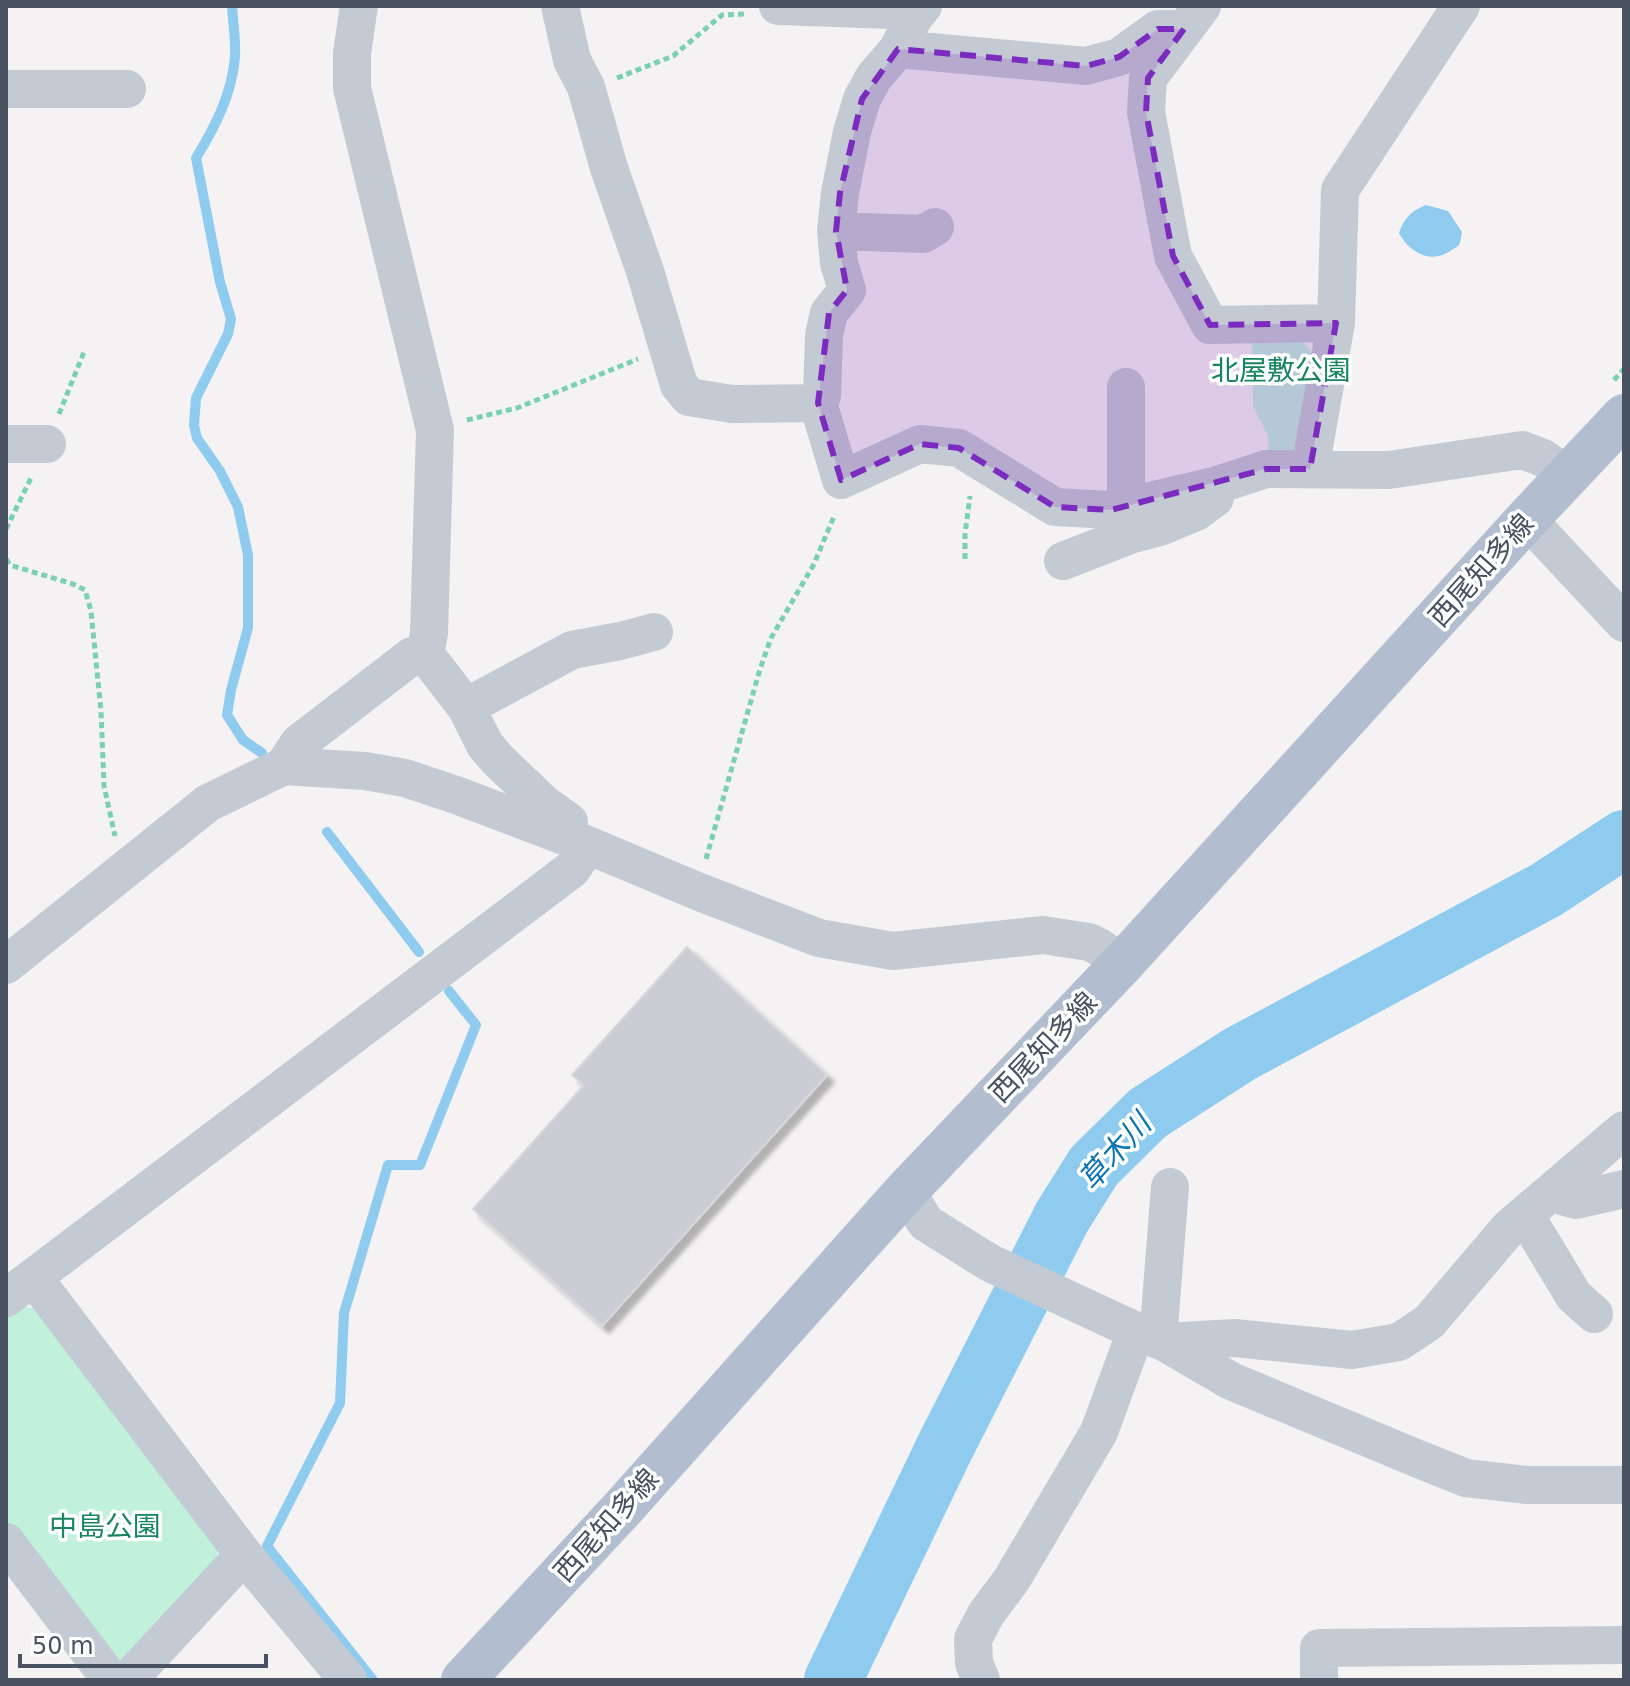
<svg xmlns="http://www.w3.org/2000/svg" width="1630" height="1686" viewBox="0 0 1630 1686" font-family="'DejaVu Sans','Noto Sans JP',sans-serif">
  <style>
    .green { fill: #c2f1db }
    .water { fill: #8ecbee }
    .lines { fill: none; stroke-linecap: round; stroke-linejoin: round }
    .stream { stroke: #8ecbee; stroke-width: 10 }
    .river { stroke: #8ecbee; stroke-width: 58 }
    .building { fill: #cccdd4; stroke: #d6d7dd; stroke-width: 2; filter: url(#shadow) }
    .path { stroke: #79d0b3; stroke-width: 5; stroke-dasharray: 6 4; stroke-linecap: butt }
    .minor { stroke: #c3cad3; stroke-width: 38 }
    .primary { stroke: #b2bdd0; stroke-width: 44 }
    .marked { fill: #7b2cbf; fill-opacity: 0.2; stroke: #7b2cbf; stroke-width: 6; stroke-dasharray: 16 10; stroke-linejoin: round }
    .labels { text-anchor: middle; stroke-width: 7; stroke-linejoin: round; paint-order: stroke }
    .park-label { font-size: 28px; fill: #17855f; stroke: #fff }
    .street-label { font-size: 28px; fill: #495260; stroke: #fff }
    .water-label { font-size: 30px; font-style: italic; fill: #0b74b2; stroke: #fff }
  </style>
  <defs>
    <filter id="shadow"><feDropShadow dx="7" dy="7" stdDeviation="2" flood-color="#0004"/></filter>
  </defs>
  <rect width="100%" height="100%" fill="#f4f2f2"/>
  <!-- green -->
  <path class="green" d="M1301,339L1313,354L1295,454L1269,456L1268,436L1253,406L1252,341Z
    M16,1305L37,1309L218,1541L217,1558L115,1670L6,1528V1313Z"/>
  <!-- water -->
  <path class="water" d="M1426,205L1448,211L1462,232C1461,236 1461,241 1459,245C1457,247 1455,248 1453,249C1433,265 1410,254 1399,233C1404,218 1411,211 1426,205Z"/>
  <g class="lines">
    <!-- stream -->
    <path class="stream" d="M232,6C233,23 236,40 235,57C232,94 215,127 196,158L220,282L231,319L228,334L196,398L194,425L197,438L220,471L238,507L248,555V628L231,690L227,715L243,740L262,753
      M327,832L419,952
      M373,1680L267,1546L340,1403L344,1313L388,1165H420L476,1025L449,991"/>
    <!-- river -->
    <path class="river" d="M833,1680L945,1447L1062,1217L1094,1166L1148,1113L1240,1054L1546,890L1624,839"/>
  </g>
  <!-- building -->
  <path class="building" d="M687,947L827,1075L602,1326L473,1209L584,1085L572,1075Z"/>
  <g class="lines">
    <!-- path -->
    <path class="path" d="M617,78L673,56L722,15L744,14
      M1614,380L1624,369
      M59,414L84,352
      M467,420L517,408L638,359
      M6,529L31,478
      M6,559L10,565L73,584L85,590L91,611L101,711L104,786L115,836
      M965,559V534L970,496
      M706,859L760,669L771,638L814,564L835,514"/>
    <!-- minor -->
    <path class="minor" d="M359,6L352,53V88L435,430L429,633L425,654L466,707L572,650L620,641L654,632
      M560,6L572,60L586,87L609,168L645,271L679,385L689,397L732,404L818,403
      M778,6L919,11
      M923,6L914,17L898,49L874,77L862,99L852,132L840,193L836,231L839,263L847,290L829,313L824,335L822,396L818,403L841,480L920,444L959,448L1055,507L1111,510L1214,486L1266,469L1389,470L1522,450L1543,458L1556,467L1566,478
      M1202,6L1148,78L1146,112L1173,256L1210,325L1336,323
      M898,49L1086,66L1119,57L1158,29H1184
      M6,89H127
      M836,231L923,234L935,227
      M1126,387V506
      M6,444H47
      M1310,469L1336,323L1340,190L1461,6
      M1527,519L1624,623
      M1063,561L1130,535L1160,527L1196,512L1215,498
      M466,707L485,745L498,760L544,804L569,822V834
      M284,766L299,743L412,656L425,654
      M6,965L208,803L284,766L365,771L405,778L456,795L585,844L697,891L819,938L893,951L1043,935L1089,942L1099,947L1123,963
      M906,1191L926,1223L990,1263L1136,1331L1164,1342L1231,1381L1416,1458L1466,1478L1528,1485H1624
      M1552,1193L1576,1200L1624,1189
      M1525,1215L1574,1296L1594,1314
      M34,1278L244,1555L348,1680
      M6,1298L572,869L580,857L585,844
      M1158,1340L1170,1187
      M1164,1342L1235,1338L1352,1350L1399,1342L1429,1322L1509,1228L1624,1130
      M6,1542L111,1680
      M128,1680L244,1555
      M981,1680L974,1663L973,1639L986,1614L1012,1579L1099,1432L1136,1331
      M1319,1680V1648L1624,1645"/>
    <!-- primary -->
    <path class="primary" d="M463,1680L622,1509L906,1191L1123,963L1527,519L1624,416"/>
  </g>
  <!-- marked area -->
  <path class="marked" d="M1158,29H1184L1148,78L1146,112L1173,256L1210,325L1336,323L1310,469H1266L1111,510L1055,507L959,448L920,444L841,480L818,403L829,313L847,290L836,231L840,193L862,99L898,49L1086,66L1119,57Z"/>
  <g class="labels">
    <!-- park labels -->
    <g class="park-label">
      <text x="1281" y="380">北屋敷公園</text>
      <text x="105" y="1536">中島公園</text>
    </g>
    <!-- street labels -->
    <g class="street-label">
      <text transform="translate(1481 570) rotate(-48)" y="10">西尾知多線</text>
      <text transform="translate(1043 1047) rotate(-46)" y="10">西尾知多線</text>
      <text transform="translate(606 1525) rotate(-48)" y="10">西尾知多線</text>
    </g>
    <!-- water labels -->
    <g class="water-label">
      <text transform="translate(1115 1152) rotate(-48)" y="10">草木川</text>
    </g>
  </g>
  <!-- border -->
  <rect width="1630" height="1686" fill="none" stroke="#495260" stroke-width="16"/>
  <!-- scale -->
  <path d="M20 1654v12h246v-12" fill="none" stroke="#495260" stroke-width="4"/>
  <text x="32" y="1654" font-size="24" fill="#495260" stroke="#ffffff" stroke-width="6" paint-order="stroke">50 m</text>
</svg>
